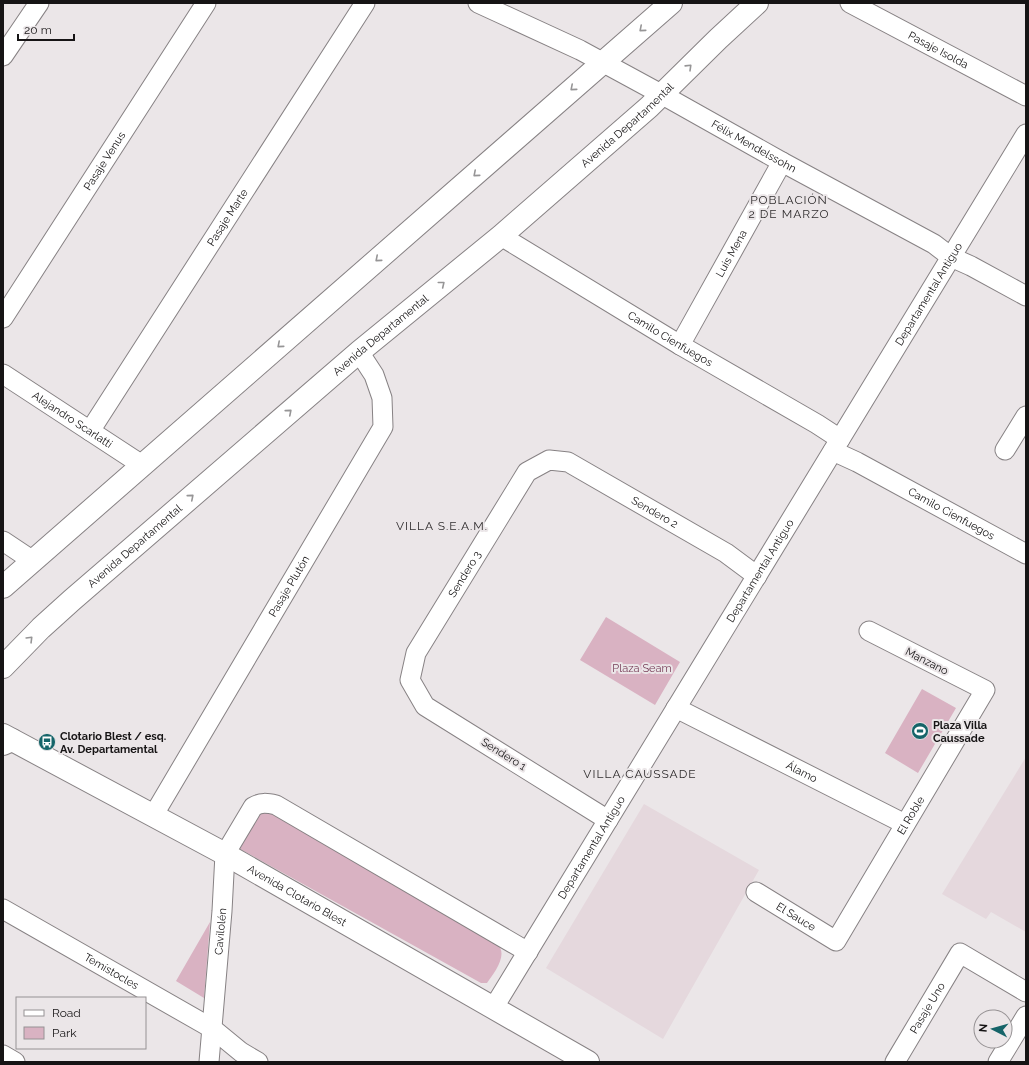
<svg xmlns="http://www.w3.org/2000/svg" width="1029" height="1065" viewBox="0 0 1029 1065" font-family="Raleway,sans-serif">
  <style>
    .built { fill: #e5d8dd }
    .green { fill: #d9b2c2 }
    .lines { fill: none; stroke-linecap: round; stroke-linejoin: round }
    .minor-casing { stroke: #878284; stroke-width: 21 }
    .secondary-casing { stroke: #878284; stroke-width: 24 }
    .primary-casing { stroke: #878284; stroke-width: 24 }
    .minor { stroke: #fff; stroke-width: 19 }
    .secondary { stroke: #fff; stroke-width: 22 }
    .primary { stroke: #fff; stroke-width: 22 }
    .oneway { stroke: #969596 }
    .labels { text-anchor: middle; stroke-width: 4; stroke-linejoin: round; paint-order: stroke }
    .street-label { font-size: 11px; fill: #161415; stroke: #ebe6e8 }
    .park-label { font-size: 11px; fill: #763c57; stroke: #ebe6e8 }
    .poi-label { font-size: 11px; font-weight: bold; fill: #161415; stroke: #ebe6e8; text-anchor: start }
    .neighbourhood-label { font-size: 12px; letter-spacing: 1px; fill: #312e2f; stroke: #ebe6e8 }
  </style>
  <rect width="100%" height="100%" fill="#ebe6e8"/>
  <!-- built -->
  <path class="built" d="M1026,757V932L991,912L986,919L942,894Z
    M644,804L759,870L663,1039L546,968Z"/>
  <!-- green -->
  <path class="green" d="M606,617L680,662L655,705L580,660Z
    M922,689L956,708L918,773L885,753Z
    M255,803L497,944C509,954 494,973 487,983H481L233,845Z
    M210,922L204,998L176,981Z"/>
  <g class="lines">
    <!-- minor casing -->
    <g class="minor-casing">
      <g id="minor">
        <path id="s1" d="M478,3L580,50L661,94L782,162L934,244L951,257L971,266L1026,296"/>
        <path id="s2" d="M850,3L1026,96"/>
        <path d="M3,56L39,3"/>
        <path id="s3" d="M501,236L680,345L817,424L840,439"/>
        <path id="s4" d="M3,318L206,3"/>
        <path id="s5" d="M680,345L782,162"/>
        <path id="s6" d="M3,374L142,465"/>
        <path id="s7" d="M90,431L365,3"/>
        <path d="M1005,450L1026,416"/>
        <path id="s8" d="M833,451L857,462L1026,554"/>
        <path d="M3,541L33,561"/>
        <path id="s9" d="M676,708L905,824"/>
        <path id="s10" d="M153,816L383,427L382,398L374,375L359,352"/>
        <path id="s11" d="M608,820L425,706L410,680L416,653L527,472L549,460L568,462L726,553L757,576"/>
        <path id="s12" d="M756,892L836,941L985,690L869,631"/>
        <path id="s13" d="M3,909L213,1029L241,1052L258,1062"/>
        <path id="s14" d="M494,1007L1026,134"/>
        <path d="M3,1055L15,1062"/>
        <path id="s15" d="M209,1062L222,911L225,854L253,807C261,802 267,803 276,805L528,952"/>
        <path id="s16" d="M895,1062L960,953L1026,992"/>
        <path d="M998,1062L1026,1016"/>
      </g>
    </g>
    <!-- secondary casing -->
    <g class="secondary-casing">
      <g id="secondary">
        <path id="s17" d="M3,735L225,854L588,1062"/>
      </g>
    </g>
    <!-- primary casing -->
    <g class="primary-casing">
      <g id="primary">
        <path d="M3,587L671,3"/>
        <path id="s18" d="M3,667L41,628L72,600L359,352L501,236L649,107L718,39L757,3"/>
        <path d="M3,744L12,740"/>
      </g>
    </g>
    <!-- minor -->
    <use href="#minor" class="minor"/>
    <!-- secondary -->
    <use href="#secondary" class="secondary"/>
    <!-- primary -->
    <use href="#primary" class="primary"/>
  </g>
  <!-- one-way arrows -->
  <defs><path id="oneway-chevron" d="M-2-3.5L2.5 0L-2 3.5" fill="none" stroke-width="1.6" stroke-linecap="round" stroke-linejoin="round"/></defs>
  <g class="oneway">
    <use href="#oneway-chevron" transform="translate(642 29) rotate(139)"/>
    <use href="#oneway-chevron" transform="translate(689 67) rotate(-44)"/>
    <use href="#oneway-chevron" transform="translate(573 88) rotate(139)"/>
    <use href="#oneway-chevron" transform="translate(476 174) rotate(139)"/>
    <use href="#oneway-chevron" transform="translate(378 259) rotate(139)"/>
    <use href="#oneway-chevron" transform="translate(442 284) rotate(-39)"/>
    <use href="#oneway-chevron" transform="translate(280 345) rotate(139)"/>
    <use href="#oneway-chevron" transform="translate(289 412) rotate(-41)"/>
    <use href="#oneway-chevron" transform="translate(191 497) rotate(-41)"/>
    <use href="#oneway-chevron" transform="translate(30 639) rotate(-45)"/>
  </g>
  <!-- icons -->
  <defs>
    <g id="stadium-disc" transform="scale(0.9)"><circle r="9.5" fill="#156469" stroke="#ebe6e8"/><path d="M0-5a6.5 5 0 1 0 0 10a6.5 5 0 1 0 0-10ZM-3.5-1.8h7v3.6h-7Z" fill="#fff"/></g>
    <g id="bus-disc" transform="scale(0.9)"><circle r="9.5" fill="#156469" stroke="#ebe6e8"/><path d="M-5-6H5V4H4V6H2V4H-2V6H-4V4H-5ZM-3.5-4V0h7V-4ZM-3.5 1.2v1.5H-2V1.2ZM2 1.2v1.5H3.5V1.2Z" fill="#fff"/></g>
  </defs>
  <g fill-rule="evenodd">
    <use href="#stadium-disc" x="920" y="731"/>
    <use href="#bus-disc" x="47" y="742"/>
  </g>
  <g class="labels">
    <!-- street labels -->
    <g class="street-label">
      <text dy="4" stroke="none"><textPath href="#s2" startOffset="100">Pasaje Isolda</textPath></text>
      <text dy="4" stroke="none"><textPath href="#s18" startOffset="827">Avenida Departamental</textPath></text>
      <text dy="4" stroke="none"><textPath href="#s1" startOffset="311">Félix Mendelssohn</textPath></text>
      <text dy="4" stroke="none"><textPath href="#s4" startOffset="187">Pasaje Venus</textPath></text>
      <text dy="4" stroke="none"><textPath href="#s7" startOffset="254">Pasaje Marte</textPath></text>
      <text dy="4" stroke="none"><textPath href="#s5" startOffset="105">Luis Mena</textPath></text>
      <text dy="4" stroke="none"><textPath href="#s14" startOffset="835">Departamental Antiguo</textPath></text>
      <text dy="4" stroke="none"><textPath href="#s18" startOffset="503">Avenida Departamental</textPath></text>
      <text dy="4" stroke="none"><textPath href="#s3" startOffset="198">Camilo Cienfuegos</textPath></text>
      <text dy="4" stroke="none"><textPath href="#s6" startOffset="83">Alejandro Scarlatti</textPath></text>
      <text dy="4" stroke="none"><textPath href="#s11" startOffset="630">Sendero 2</textPath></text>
      <text dy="4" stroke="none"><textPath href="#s8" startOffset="134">Camilo Cienfuegos</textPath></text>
      <text dy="4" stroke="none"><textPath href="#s18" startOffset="179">Avenida Departamental</textPath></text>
      <text dy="4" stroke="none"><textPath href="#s14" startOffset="511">Departamental Antiguo</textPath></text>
      <text dy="4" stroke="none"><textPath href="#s11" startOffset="366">Sendero 3</textPath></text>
      <text dy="4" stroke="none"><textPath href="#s10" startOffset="267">Pasaje Plutón</textPath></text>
      <text transform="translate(927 661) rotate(27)" y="4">Manzano</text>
      <text transform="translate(504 754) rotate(32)" y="4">Sendero 1</text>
      <text dy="4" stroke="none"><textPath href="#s9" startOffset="141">Álamo</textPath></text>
      <text dy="4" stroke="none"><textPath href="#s12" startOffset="240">El Roble</textPath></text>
      <text dy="4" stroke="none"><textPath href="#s14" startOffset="187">Departamental Antiguo</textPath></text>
      <text dy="4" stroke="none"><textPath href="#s17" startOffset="335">Avenida Clotario Blest</textPath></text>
      <text dy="4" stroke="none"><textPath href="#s12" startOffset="47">El Sauce</textPath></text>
      <text dy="4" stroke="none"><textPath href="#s15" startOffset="131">Cavilolén</textPath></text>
      <text dy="4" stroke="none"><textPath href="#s13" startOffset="125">Temístocles</textPath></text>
      <text dy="4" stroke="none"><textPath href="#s16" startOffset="63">Pasaje Uno</textPath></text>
    </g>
    <!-- park labels -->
    <g class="park-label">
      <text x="642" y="672">Plaza Seam</text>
    </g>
    <!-- poi labels -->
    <g class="poi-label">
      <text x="933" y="729">Plaza Villa<tspan x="933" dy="13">Caussade</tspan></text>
      <text x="60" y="740">Clotario Blest / esq.<tspan x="60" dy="13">Av. Departamental</tspan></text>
    </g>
    <!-- neighbourhood labels -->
    <g class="neighbourhood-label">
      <text x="789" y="204">POBLACIÓN<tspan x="789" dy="14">2 DE MARZO</tspan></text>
      <text x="442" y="530">VILLA S.E.A.M.</text>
      <text x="640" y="778">VILLA CAUSSADE</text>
    </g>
  </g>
  <!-- border -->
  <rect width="1029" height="1065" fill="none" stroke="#161415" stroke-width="8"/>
  <!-- legend -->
  <rect x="16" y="997" width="130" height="52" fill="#ebe6e8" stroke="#969294"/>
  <rect x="24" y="1010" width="20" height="6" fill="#ffffff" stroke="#969294"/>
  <text x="52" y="1017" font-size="12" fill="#161415">Road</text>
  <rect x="24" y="1027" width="20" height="12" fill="#d9b2c2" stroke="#969294"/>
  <text x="52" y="1037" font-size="12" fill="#161415">Park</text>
  <!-- north arrow -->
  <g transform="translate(993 1029) rotate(276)"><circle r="19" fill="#ebe6e8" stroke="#969294"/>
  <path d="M0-3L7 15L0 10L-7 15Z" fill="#156469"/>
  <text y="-6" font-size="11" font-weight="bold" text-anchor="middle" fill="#161415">N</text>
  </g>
  <!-- scale -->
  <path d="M18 34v6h56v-6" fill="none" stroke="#161415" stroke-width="2"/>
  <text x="24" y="34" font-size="12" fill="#161415" stroke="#ebe6e8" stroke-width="3" paint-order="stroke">20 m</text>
</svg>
